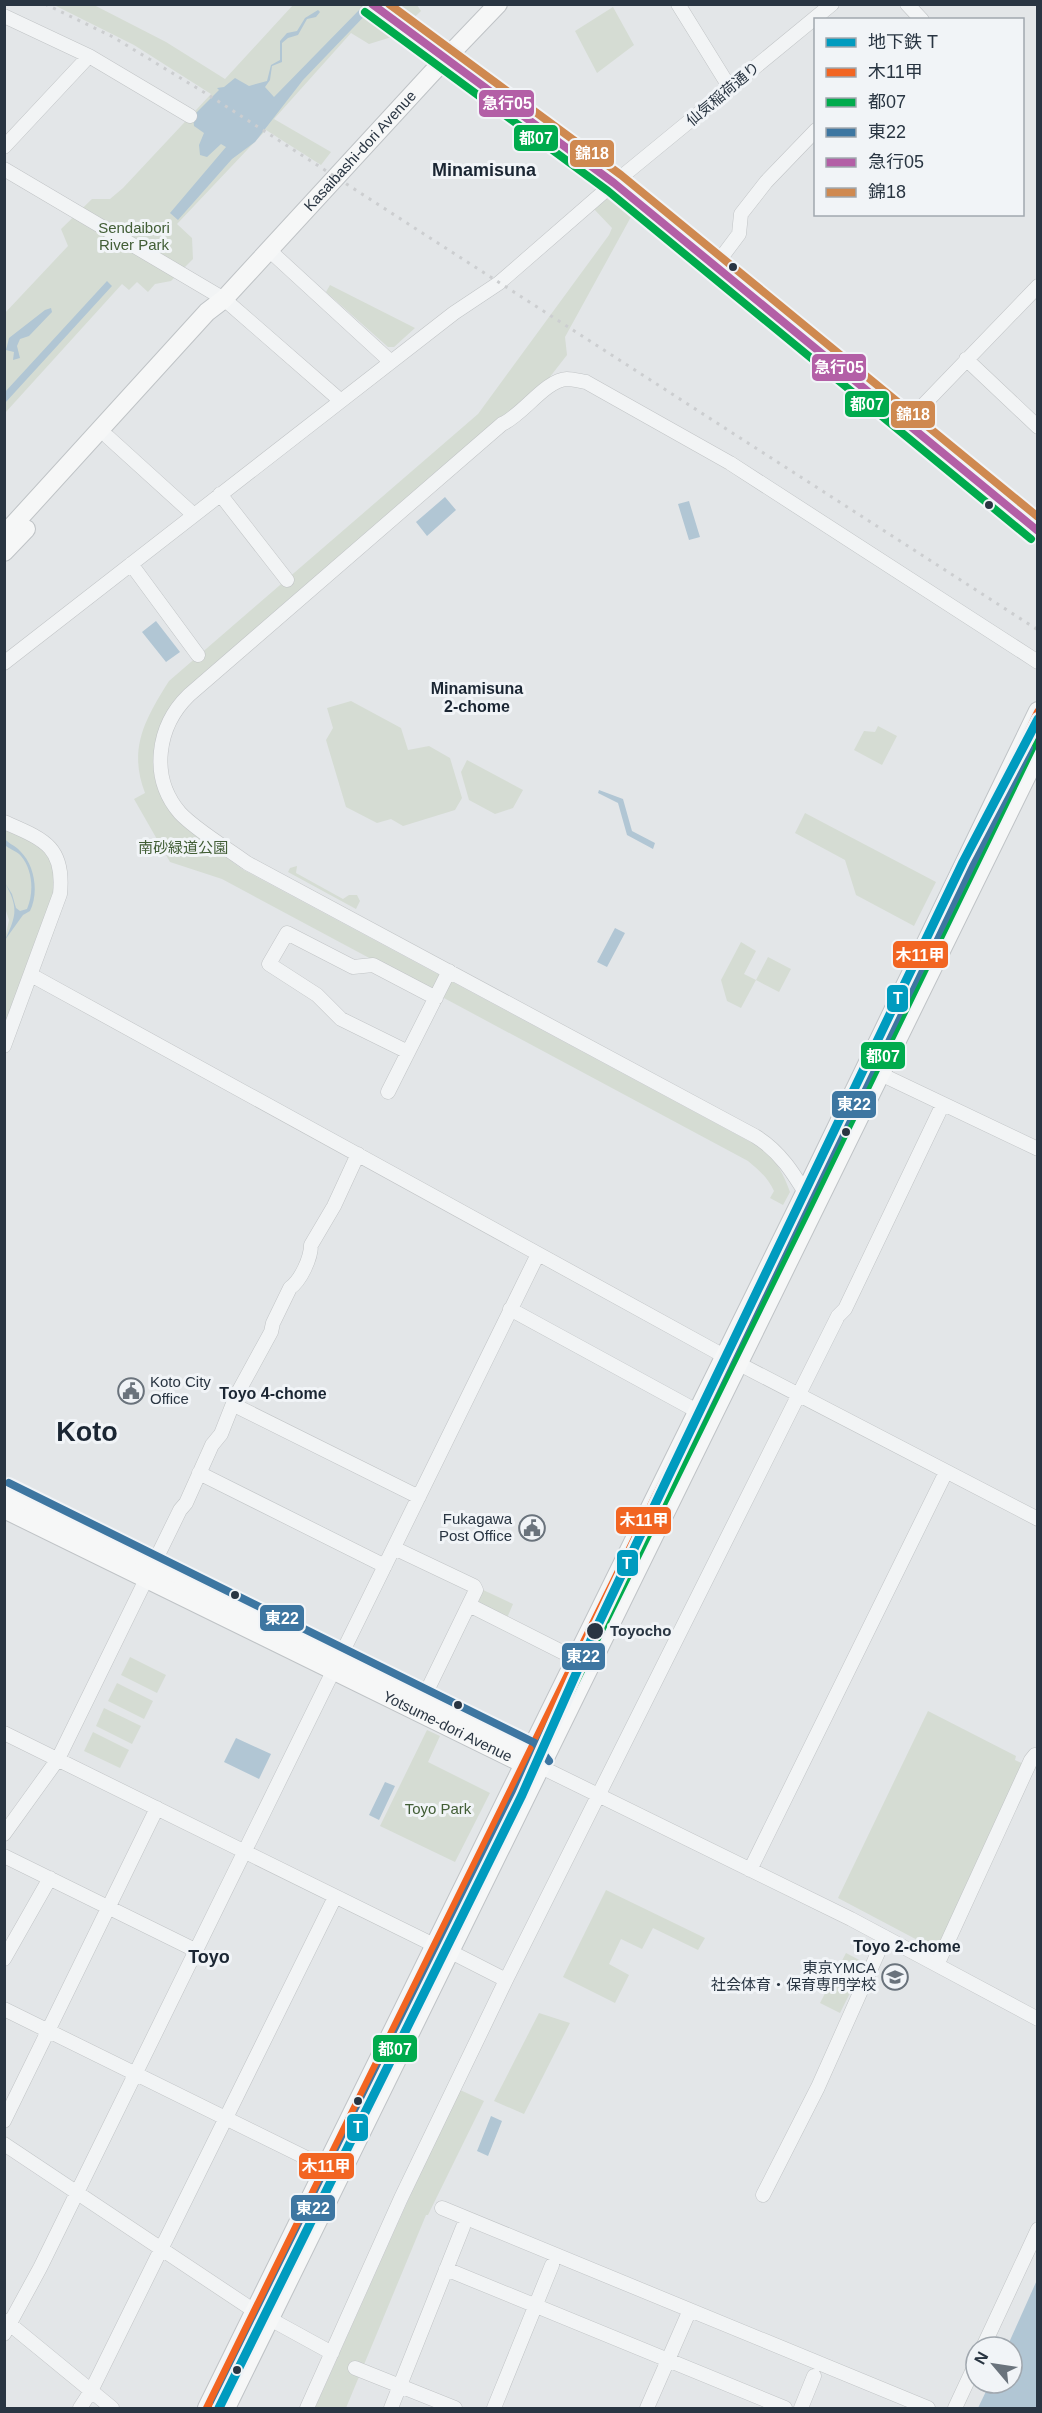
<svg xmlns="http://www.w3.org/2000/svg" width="1042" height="2413" viewBox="0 0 1042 2413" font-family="Helvetica,'Noto Sans JP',sans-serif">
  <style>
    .green { fill: #d5dcd3 }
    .water { fill: #b1c6d4 }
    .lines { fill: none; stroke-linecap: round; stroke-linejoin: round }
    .minor-casing { stroke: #c1c4c6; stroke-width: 15 }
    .major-casing { stroke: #bfc3c6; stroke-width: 20 }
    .minor { stroke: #f2f4f5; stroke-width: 14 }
    .major { stroke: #f6f7f7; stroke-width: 18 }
    .rail { stroke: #ccced0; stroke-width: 3; stroke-dasharray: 3 6; stroke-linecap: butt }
    .bus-1-casing { stroke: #f1f4f7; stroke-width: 12 }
    .bus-2-casing { stroke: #f1f4f7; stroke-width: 12 }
    .bus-3-casing { stroke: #f1f4f7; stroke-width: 12 }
    .bus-4-casing { stroke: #f1f4f7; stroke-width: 12 }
    .bus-5-casing { stroke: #f1f4f7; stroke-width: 12 }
    .bus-1 { stroke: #f26522; stroke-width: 8 }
    .bus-2 { stroke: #00ab4d; stroke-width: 8 }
    .bus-3 { stroke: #3d76a1; stroke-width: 8 }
    .bus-4 { stroke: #b35fa6; stroke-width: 8 }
    .bus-5 { stroke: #cf8950; stroke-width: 8 }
    .metro-1-casing { stroke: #f1f4f7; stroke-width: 14 }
    .metro-1 { stroke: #009bbf; stroke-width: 9 }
    .bus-dot { fill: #293542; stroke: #f1f4f7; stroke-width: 2 }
    .labels { text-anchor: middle; stroke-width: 6; stroke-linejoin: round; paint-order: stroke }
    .street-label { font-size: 15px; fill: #293542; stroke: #f1f4f7 }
    .park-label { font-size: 15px; fill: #425e36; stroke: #f1f4f7 }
    .poi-label { font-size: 15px; fill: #293542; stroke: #f1f4f7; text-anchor: end }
    .stop-label { font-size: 15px; font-weight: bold; fill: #293542; stroke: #f1f4f7; text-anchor: start }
    .neighbourhood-label { font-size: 16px; font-weight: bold; fill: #1b2633; stroke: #f1f4f7 }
    .quarter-label { font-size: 18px; font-weight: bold; fill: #1b2633; stroke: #f1f4f7 }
    .town-label { font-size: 27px; font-weight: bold; fill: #1b2633; stroke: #f1f4f7 }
    .line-badge { stroke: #f1f4f7; stroke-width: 2 }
    .badge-label { font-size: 16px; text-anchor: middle; font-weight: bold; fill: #fff }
  </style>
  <rect width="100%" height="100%" fill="#e3e6e8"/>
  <!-- green -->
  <path class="green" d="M54,5H94L166,42L225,79L293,5H417L421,11L395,36L369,44L351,33L274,119L331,152L321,165L266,130L177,224L192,238L193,259L171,281L155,284L148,292L137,282L129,290L122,284L5,413L4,314L68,246L61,229L92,199H110L123,188L211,94L134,45Z
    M613,7L634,45L597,73L575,31Z
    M606,198L613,199L632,215L565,337L567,355L546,382L175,704L161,771L194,833L242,869L758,1146C775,1157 783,1173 790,1192L783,1205L770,1198L774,1191C768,1178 759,1170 748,1161L222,879L170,862L134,799L145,793C128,749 145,719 169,681L478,414L609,235L612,228L593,208Z
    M330,285L415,328L394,347H388L326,292Z
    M351,701L401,728L408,750L429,746L450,758L462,798L455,810L403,826L391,819L377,823L346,807L326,740L333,728L327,708Z
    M878,726L897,736L882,765L854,750L864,731L875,732Z
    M467,760L523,790L513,808L495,814L469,800L461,772Z
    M805,813L936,882L914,926L856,895L845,860L795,833Z
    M5,827L44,845L56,865V893L5,1035L4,943L9,920L4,905Z
    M297,866L296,873L343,899L349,895H357L360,901L356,909L288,872L290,868Z
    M741,942L756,951L744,974L756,980L768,957L791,969L779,992L756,980L741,1008L727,1001L721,980Z
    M481,1589L513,1604L507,1618L477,1604Z
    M130,1657L166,1675L157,1693L121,1675Z
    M117,1683L153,1701L144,1719L108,1701Z
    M104,1708L141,1726L132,1744L96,1726Z
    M928,1711L1016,1756L1015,1760L1028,1766L942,1953L838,1898Z
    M427,1730L440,1736L428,1762L490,1793L455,1862L380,1826Z
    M93,1732L129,1750L120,1768L84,1751Z
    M606,1890L705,1938L698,1950L653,1928L642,1949L621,1939L609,1964L629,1975L615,2003L563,1977Z
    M846,1953L865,1963L840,2013L820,2003Z
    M539,2013L570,2023L524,2114L494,2101Z
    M458,2089L484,2101L428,2215H426L346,2408H315Z"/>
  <!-- water -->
  <path class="water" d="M364,5H375L303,80L255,142L232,159L178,220L170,213L226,147L221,144L207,157L200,155L199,145L204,133L194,126L193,116L219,90L217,88L224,87L235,78L249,86L267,81L271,65L280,60V41L287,33L297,31L305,18L318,10L320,12L316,17L307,19L298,35L288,38L282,43V62L272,66L270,80L265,87L274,97Z
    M107,281L112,286L5,403V392Z
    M51,308L52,312L29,336L20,339L17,346L20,358L13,360L14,352L6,350L9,338L45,310Z
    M445,497L456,510L427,536L416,522Z
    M689,501L700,537L689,540L678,504Z
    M156,621L180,652L166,662L142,632Z
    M599,790L623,799L632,831L655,843L653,849L627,835L618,803L598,793Z
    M5,839C9,844 16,846 20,851C35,865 39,893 30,911L23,915L5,940C16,916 19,908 5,883L12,894L16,908L20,911L27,909C34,893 33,870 21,856C17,851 9,849 5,845Z
    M615,928L625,933L607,967L597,962Z
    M236,1738L271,1754L259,1779L224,1762Z
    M385,1782L395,1786L379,1820L369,1815Z
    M491,2116L502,2121L488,2156L477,2151Z
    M1037,2280V2408H978L990,2383H1012V2347H1007Z"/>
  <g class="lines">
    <!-- minor casing -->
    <g class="minor-casing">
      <path id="minor" d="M678,4L730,88
        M907,4L922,20
        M4,16L89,56L190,116
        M4,147L89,56
        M4,169L224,299L341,401
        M269,250L391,362
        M715,266L739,234L741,214L766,182L816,130
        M966,359L1038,427
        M906,423L1038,286
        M108,437L194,515
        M220,494L287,580
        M131,564L198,655
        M4,663L454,313L499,283L614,183L832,4
        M4,822C43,839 65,846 60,894L4,1046
        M31,975L724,1356L1038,1519
        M408,1052L341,1019L317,995L269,964L287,933L353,967L373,965L436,998
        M872,1070L1038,1149
        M388,1092L449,971
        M809,1199C794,1174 780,1151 755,1136L247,863C227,848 197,831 180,813C149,777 157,726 189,695L502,424C523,415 545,380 567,379C573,379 580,381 586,382L730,463L1038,662
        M510,1309L697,1411
        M234,1405L419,1497
        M199,1473L385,1566
        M394,1548L474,1586L476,1590L423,1699
        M469,1605L576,1659
        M4,1733L436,1946
        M541,1767L851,1919L1038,2019
        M4,1834L58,1759L180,1510L186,1503L212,1445L221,1434L236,1396L271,1332L273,1323L290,1288C301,1280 311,1258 311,1245L334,1206L358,1154
        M4,1856L195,1950
        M750,1870L946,1472
        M451,1952L506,1980
        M4,1959L50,1878
        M937,1965L1031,1760L1035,1755
        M4,2009L333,2171
        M4,2121L157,1808
        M4,2144L256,2312
        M763,2195L818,2087L885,1937
        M442,2208L928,2408
        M446,2269L785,2408
        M270,2319L332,2353
        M6,2321L112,2408
        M4,2334L40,2268L538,1254
        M983,2347L1038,2229
        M355,2368L455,2408
        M80,2408L91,2391L335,1897
        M307,2408L401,2198L506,1980L838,1316L845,1309L943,1104
        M391,2408L463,2227
        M494,2408L552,2265
        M647,2408L689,2312
        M801,2408L814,2376
        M955,2408L976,2363"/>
    </g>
    <!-- major casing -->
    <g class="major-casing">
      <g id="major">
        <path d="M371,4L614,183L1038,531"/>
        <path id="s1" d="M4,535L207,312L224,299L430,75L498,4"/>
        <path d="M4,552L26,529"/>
        <path d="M4,1492L530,1752L537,1761"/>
        <path id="s2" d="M4,1509L524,1764L537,1766"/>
        <path d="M207,2408L800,1203L1038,711"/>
        <path d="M226,2408L1038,753"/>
      </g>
    </g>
    <!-- minor -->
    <use href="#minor" class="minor"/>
    <!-- major -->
    <use href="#major" class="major"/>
    <!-- rail -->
    <path class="rail" d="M45,4L113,37L210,96L1038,630"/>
    <!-- bus-1 casing -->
    <g class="bus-1-casing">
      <path id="bus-1" d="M207,2408L800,1203L1038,712"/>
    </g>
    <!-- bus-2 casing -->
    <g class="bus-2-casing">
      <path id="bus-2" d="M365,12L608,191L1031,539
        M218,2408L809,1208L1038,736"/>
    </g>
    <!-- bus-3 casing -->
    <g class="bus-3-casing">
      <path id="bus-3" d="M9,1483L535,1743L549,1761
        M217,2403L1029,748"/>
    </g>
    <!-- bus-4 casing -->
    <g class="bus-4-casing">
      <path id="bus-4" d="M372,4L614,183L1038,531"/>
    </g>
    <!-- bus-5 casing -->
    <g class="bus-5-casing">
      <path id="bus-5" d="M389,4L621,175L1038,517"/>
    </g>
    <!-- bus-1 -->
    <use href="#bus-1" class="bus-1"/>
    <!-- bus-2 -->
    <use href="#bus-2" class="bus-2"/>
    <!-- bus-3 -->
    <use href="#bus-3" class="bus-3"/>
    <!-- bus-4 -->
    <use href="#bus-4" class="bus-4"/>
    <!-- bus-5 -->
    <use href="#bus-5" class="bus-5"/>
    <!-- metro-1 casing -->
    <g class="metro-1-casing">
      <path id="metro-1" d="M219,2408L522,1795L595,1631L669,1475L963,862L1038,719"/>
    </g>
    <!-- metro-1 -->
    <use href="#metro-1" class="metro-1"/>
  </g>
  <!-- icons -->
  <defs>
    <g id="civic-ring" transform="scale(1.35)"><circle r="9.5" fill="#f1f4f7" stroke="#6a737c" stroke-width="1.5"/><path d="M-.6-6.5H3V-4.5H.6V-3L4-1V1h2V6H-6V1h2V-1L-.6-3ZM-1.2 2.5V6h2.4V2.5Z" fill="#6a737c"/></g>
    <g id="university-ring" transform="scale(1.35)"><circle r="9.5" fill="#f1f4f7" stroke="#6a737c" stroke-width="1.5"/><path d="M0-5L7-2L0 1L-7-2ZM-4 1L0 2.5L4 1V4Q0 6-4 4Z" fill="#6a737c"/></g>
  </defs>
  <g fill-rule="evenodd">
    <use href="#civic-ring" x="131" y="1391"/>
    <use href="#civic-ring" x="532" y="1528"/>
    <use href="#university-ring" x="895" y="1977"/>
  </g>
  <!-- markers -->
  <g class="bus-dot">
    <circle cx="733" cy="267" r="5"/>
    <circle cx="989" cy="505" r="5"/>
    <circle cx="846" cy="1132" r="5"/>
    <circle cx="235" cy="1595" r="5"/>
    <circle cx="595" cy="1631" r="9"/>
    <circle cx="458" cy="1705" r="5"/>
    <circle cx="358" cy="2101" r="5"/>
    <circle cx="237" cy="2370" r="5"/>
  </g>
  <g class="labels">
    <!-- street labels -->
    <g class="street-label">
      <text transform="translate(723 94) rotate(-40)" y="5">仙気稲荷通り</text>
      <text dy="5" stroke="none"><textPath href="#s1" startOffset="524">Kasaibashi-dori Avenue</textPath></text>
      <text dy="5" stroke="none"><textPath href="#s2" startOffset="494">Yotsume-dori Avenue</textPath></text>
    </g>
    <!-- park labels -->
    <g class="park-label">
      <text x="134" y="233">Sendaibori<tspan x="134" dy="17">River Park</tspan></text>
      <text x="183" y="853">南砂緑道公園</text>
      <text x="438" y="1814">Toyo Park</text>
    </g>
    <!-- poi labels -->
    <g class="poi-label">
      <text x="150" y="1387" text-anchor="start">Koto City<tspan x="150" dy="17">Office</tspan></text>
      <text x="512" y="1524">Fukagawa<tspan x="512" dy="17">Post Office</tspan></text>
      <text x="876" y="1973">東京YMCA<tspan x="876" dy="17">社会体育・保育専門学校</tspan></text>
    </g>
    <!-- stop labels -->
    <g class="stop-label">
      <text x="610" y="1636">Toyocho</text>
    </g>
    <!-- neighbourhood labels -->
    <g class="neighbourhood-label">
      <text x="477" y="694">Minamisuna<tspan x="477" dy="18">2-chome</tspan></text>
      <text x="273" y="1399">Toyo 4-chome</text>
      <text x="907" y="1952">Toyo 2-chome</text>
    </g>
    <!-- quarter labels -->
    <g class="quarter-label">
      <text x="484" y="176">Minamisuna</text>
      <text x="209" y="1963">Toyo</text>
    </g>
    <!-- town labels -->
    <g class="town-label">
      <text x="87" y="1441">Koto</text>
    </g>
  </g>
  <g class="line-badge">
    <rect x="478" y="89" width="57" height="29" rx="6" fill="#b35fa6"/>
    <rect x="513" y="124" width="46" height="28" rx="6" fill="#00ab4d"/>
    <rect x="569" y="139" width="46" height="29" rx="6" fill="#cf8950"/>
    <rect x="811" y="353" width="56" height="29" rx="6" fill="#b35fa6"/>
    <rect x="844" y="390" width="46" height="28" rx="6" fill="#00ab4d"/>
    <rect x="890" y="400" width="46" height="29" rx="6" fill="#cf8950"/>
    <rect x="892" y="940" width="57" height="29" rx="6" fill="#f26522"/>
    <rect x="886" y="984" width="23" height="29" rx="6" fill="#009bbf"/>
    <rect x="860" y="1041" width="46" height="29" rx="6" fill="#00ab4d"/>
    <rect x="831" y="1090" width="46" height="29" rx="6" fill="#3d76a1"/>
    <rect x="615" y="1506" width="57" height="29" rx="6" fill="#f26522"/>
    <rect x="616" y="1549" width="23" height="28" rx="6" fill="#009bbf"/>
    <rect x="259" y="1604" width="46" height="28" rx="6" fill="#3d76a1"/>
    <rect x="561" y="1642" width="45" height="29" rx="6" fill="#3d76a1"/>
    <rect x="372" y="2034" width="46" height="29" rx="6" fill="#00ab4d"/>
    <rect x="346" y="2113" width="23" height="29" rx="6" fill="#009bbf"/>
    <rect x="298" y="2152" width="57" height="28" rx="6" fill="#f26522"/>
    <rect x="290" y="2194" width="46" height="28" rx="6" fill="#3d76a1"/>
  </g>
  <g class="badge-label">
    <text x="507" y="109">急行05</text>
    <text x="536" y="144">都07</text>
    <text x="592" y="159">錦18</text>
    <text x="839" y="373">急行05</text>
    <text x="867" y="410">都07</text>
    <text x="913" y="420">錦18</text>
    <text x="920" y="961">木11甲</text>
    <text x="898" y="1004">T</text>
    <text x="883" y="1062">都07</text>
    <text x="854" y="1110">東22</text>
    <text x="644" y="1526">木11甲</text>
    <text x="627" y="1569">T</text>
    <text x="282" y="1624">東22</text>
    <text x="583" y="1662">東22</text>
    <text x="395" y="2055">都07</text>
    <text x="358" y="2133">T</text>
    <text x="326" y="2172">木11甲</text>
    <text x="313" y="2214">東22</text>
  </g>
  <!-- border -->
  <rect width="1042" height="2413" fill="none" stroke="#293542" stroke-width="12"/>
  <!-- legend -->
  <rect x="814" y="18" width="210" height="198" fill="#f1f4f7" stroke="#a1a8af" stroke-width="1.5"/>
  <rect x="826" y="38" width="30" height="9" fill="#009bbf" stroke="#a1a8af" stroke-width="1.5"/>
  <text x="868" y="48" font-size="18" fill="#293542">地下鉄 T</text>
  <rect x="826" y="68" width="30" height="9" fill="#f26522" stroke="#a1a8af" stroke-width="1.5"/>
  <text x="868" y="78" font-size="18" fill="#293542">木11甲</text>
  <rect x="826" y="98" width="30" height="9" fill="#00ab4d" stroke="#a1a8af" stroke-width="1.5"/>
  <text x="868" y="108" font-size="18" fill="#293542">都07</text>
  <rect x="826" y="128" width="30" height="9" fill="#3d76a1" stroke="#a1a8af" stroke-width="1.5"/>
  <text x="868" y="138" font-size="18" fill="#293542">東22</text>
  <rect x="826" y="158" width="30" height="9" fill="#b35fa6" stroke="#a1a8af" stroke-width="1.5"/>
  <text x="868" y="168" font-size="18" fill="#293542">急行05</text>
  <rect x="826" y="188" width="30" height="9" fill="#cf8950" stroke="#a1a8af" stroke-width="1.5"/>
  <text x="868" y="198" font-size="18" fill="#293542">錦18</text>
  <!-- north arrow -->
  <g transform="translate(994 2365) rotate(299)"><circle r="28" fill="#f1f4f7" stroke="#a1a8af" stroke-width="1.5"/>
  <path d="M0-4.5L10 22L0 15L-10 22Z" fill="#6a737c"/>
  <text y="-9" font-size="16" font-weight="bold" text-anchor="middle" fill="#293542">N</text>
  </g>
</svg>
